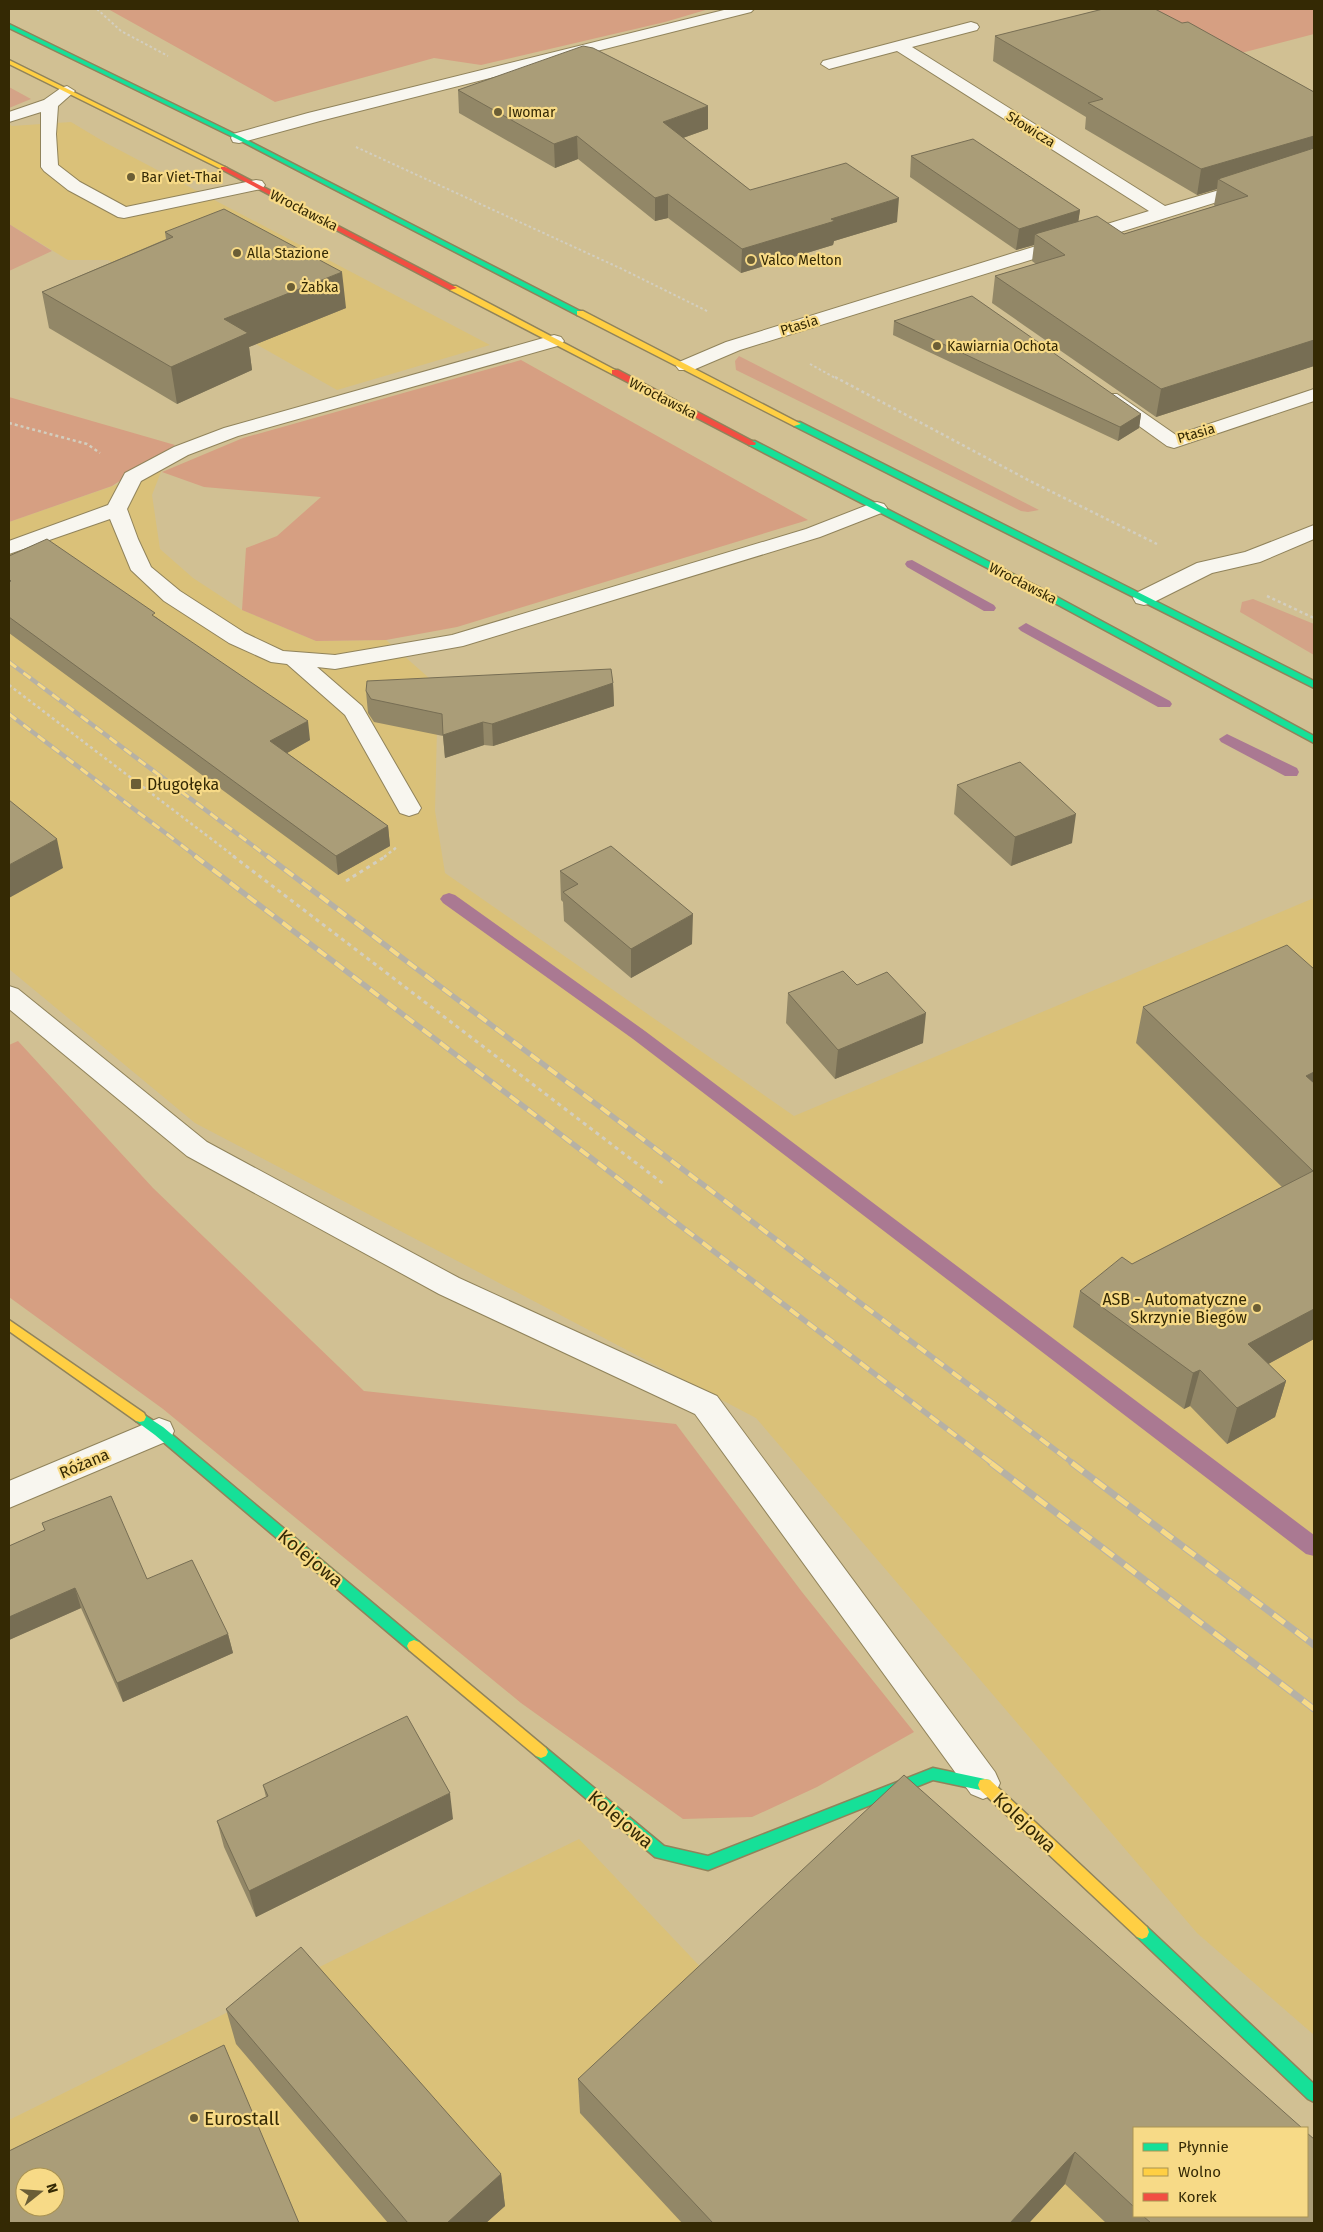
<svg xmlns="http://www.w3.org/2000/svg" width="1323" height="2232" viewBox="0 0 1323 2232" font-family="'Fira Sans',sans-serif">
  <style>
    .built { fill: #dac179; fill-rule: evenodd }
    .green { fill: #d4a387 }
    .forest { fill: #d69f82 }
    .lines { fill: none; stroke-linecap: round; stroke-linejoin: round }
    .stream { fill: #aa7992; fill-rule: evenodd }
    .lane-casing { stroke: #90835b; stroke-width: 2 }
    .street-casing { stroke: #90835b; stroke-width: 2 }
    .fast-casing { stroke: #90835b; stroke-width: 3 }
    .slow-casing { stroke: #90835b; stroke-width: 3 }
    .jam-casing { stroke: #90835b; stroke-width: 3 }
    .path-far2 { stroke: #d3cebf; stroke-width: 2; stroke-dasharray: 2.5 2.5; stroke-linecap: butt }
    .path-far1 { stroke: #d3cebf; stroke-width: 2.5; stroke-dasharray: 3 3; stroke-linecap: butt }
    .path { stroke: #d3cebf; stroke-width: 3; stroke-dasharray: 4 4; stroke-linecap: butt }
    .lane { fill: #f8f6ef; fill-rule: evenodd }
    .street { fill: #f8f6ef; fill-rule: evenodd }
    .fast { fill: #16e098; fill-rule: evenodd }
    .slow { fill: #ffcf43; fill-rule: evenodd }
    .jam { fill: #f24e42; fill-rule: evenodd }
    .rail-far2-casing { stroke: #b6b1a5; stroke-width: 4.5 }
    .rail-far1-casing { stroke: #b6b1a5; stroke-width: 5.5 }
    .rail-casing { stroke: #b6b1a5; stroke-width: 7 }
    .rail-far2 { stroke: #f7da87; stroke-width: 3; stroke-dasharray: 9; stroke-linecap: butt }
    .rail-far1 { stroke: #f7da87; stroke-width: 4; stroke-dasharray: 11; stroke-linecap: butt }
    .rail { stroke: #f7da87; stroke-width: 5; stroke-dasharray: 14; stroke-linecap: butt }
    .wall { fill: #928767 }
    .shaded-wall { fill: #776e54 }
    .building { fill: #aa9d78; stroke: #776e54; fill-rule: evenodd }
    .poi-dot { fill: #6b5e36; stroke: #f7da87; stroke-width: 2 }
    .labels { text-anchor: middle; stroke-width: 4.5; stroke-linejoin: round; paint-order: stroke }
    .far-poi-label { font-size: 14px; fill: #342904; stroke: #f7da87; text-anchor: start }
    .far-street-label { font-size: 14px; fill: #342904; stroke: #f7da87 }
    .poi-label { font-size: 16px; fill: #342904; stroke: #f7da87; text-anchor: start }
    .street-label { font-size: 16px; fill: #342904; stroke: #f7da87 }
    .near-street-label { font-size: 19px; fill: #342904; stroke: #f7da87 }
    .near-poi-label { font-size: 19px; fill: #342904; stroke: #f7da87; text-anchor: start }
  </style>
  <rect width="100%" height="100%" fill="#d1c093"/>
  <!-- built -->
  <path class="built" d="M71,122L106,143L490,345L337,390L108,260H68L9,224V124L12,126Z
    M162,469L152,495L160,549L193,578L242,610L316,641L386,640L438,686L435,811L445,873L794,1116L1314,898V2035L1197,1933L756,1418L195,1123L9,969V522Z
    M579,1839L708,1975L1134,2128V2216H1307L1314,2187V2223H9V2120ZM25,2177H55V2207H25Z"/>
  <!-- green -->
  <path class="green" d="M9,87L31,99L9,108Z
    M9,224L52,251L9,271Z
    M739,356L1039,510L1028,512L1021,511L736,370L735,361Z
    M1253,599L1314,624V655L1240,612L1242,602Z"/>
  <!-- forest -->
  <path class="forest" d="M108,9H709L665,22L481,65L434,58L275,102Z
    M1137,9H1314V34L1226,57Z
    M521,360L808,520L457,627L386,640L316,641L242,610L246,548L277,536L321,497L204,487L162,472L243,438Z
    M9,397L175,445L112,486L9,522Z
    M18,1041L153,1188L364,1391L676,1424L802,1592L914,1732L817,1787L752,1817L683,1819L521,1703L163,1409L9,1297V1045Z"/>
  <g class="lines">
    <!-- stream -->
    <path class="stream" d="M912,560L994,605L996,608L994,611H984L907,567L905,564L907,561Z
      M1026,623L1170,701L1172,704L1170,707H1158L1021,631L1018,628Z
      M1227,734L1297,768L1299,772L1297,776H1285L1221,742L1219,739Z
      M449,893L455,895L645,1031L1314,1535V1556L1306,1554L633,1039L443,903L440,899L443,895Z"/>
    <!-- lane casing -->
    <g class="lane-casing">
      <path id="lane" d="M728,9H754L751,12L320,121L239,143L233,142L231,138L233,134L308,113Z
        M67,86L75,91L58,106L56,134L58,165L80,182L126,207L256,180L262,181L265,185L262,189L256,190L124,218L118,217L68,190L44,171L41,167V112L9,122V112L44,100L61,88Z
        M554,335L561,337L564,341L561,345L238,436L188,455L141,481L127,509L138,539L151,567L180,591L245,633L283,651L335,655L452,635L806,529L870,504L877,502L884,504L887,508L884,512L820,537L463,646L335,669L317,667L362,706L421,808L418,813L409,816L400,813L345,715L287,664L271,662L229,643L164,601L131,570L110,519L9,554V541L108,505L125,473L174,447L224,428Z
        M1314,525V539L1260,562L1212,573L1152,603L1144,605L1136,603L1133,598L1136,593L1197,563L1245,552Z
        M9,986L18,989L207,1142L459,1278L717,1396L995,1772L1000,1783L995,1794L983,1799L971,1794L695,1414L439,1294L187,1156L9,1009Z"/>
    </g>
    <!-- street casing -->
    <g class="street-casing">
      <path id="street" d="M971,22L977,24L979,27L977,30L912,47L1165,206L1314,162V172L740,350L693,370H679L676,366L679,362L726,342L1149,211L897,51L829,69L821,64L823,61Z
        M1314,389V401L1174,448L1167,446L1100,398L1103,394H1117L1176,435Z
        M159,1418L170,1422L174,1431L170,1440L9,1508V1481Z"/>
    </g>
    <!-- fast casing -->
    <g class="fast-casing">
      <path id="fast" d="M9,24L241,137L584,313L577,315L237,139L9,28Z
        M794,422H800L1314,681V688L794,426Z
        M749,441H755L1044,590L1314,736V743L1038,594L749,445Z
        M140,1412L163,1427L419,1642L421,1646L419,1650L414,1652L409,1650L155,1435L136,1421L134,1417L136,1413Z
        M541,1746L546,1748L664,1846L708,1856L933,1768L985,1779L990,1780L992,1785L990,1790L985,1791L933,1780L708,1870L655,1857L536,1756L534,1752L536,1748Z
        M1142,1925L1147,1927L1314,2084V2102L1308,2099L1137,1937L1135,1932L1137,1927Z"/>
    </g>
    <!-- slow casing -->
    <g class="slow-casing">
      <path id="slow" d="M9,60L225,167L227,168L221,169L9,64Z
        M450,286H456L619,372L612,374L450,290Z
        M577,311H583L801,424L794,426L577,315Z
        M9,1320L144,1413L146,1417L144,1421L140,1422L136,1421L9,1331Z
        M414,1640L419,1642L546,1748L548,1752L546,1756L541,1758L536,1756L409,1650L407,1646L409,1642Z
        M985,1779L990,1780L1147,1927L1149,1932L1147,1937L1142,1939L1137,1937L980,1790L978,1785L980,1780Z"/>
    </g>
    <!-- jam casing -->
    <g class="jam-casing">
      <path id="jam" d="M221,167H225L457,288L450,290L221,169Z
        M612,370H618L756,443L755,445H749L612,374Z"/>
    </g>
    <!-- path-far2 -->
    <path class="path-far2" d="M97,9L121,31L168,56
      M356,147L622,269L709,312
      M810,364L837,379"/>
    <!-- path-far1 -->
    <path class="path-far1" d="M835,377L1030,481L1157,544
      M9,423L87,444L100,453
      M1267,596L1314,618
      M9,685L235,857
      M384,857L397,847"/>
    <!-- path -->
    <path class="path" d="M233,856L665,1185
      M346,881L386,856"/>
    <!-- lane -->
    <use href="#lane" class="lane"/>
    <!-- street -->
    <use href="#street" class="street"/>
    <!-- fast -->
    <use href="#fast" class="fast"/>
    <!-- slow -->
    <use href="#slow" class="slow"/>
    <!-- jam -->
    <use href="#jam" class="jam"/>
    <!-- rail-far2 casing -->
    <g class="rail-far2-casing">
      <path id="rail-far2" d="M9,662L268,857
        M9,714L197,857"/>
    </g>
    <!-- rail-far1 casing -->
    <g class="rail-far1-casing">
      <path id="rail-far1" d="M195,856L993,1464
        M267,856L1074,1464"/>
    </g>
    <!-- rail casing -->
    <g class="rail-casing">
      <path id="rail" d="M991,1463L1314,1709
        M1072,1463L1314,1645"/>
    </g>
    <!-- rail-far2 -->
    <use href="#rail-far2" class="rail-far2"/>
    <!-- rail-far1 -->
    <use href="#rail-far1" class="rail-far1"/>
    <!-- rail -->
    <use href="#rail" class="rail"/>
  </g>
  <!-- wall -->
  <path class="wall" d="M1182,23L1314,92V366L1156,417L992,303L995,276L1036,264L1032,261L1034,245L1016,250L910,177L911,156L1080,210L1078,221L1124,234L1215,206L1214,205L1217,189L1197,195L1085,129L1086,117L993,61L995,36Z
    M458,90L708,129L683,138L750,190L897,222L834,241L833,245L741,273L668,218L655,221L578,159L555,168L459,113Z
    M165,232L346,308L249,347L252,370L177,404L49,328L42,292L166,239Z
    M894,321L1141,414L1139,428L1118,441L893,335Z
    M9,556L156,617L310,740L287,753L388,826L390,846L338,875L9,633Z
    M613,683L614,706L493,746L484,745L445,758L443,736L374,722L368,713L366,691Z
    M957,785L1072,843L1011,866L954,814Z
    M560,871L692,944L631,978L564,921L563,902L561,900Z
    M1314,969V1339L1268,1364L1286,1381L1275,1417L1227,1444L1190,1406L1184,1409L1073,1327L1080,1291L1282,1187L1136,1043L1143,1007Z
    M857,985L923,1043L835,1079L786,1023L788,993Z
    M42,1523L147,1579L228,1634L233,1653L123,1702L81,1608L9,1640V1546L45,1530Z
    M263,1785L453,1819L256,1917L224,1847L217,1821L266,1797Z
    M226,2009L501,2174L505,2206L486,2223H388L236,2044Z
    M578,2079L1134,2128V2216H1307L1314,2223H1106L1065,2184L1029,2223H682L580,2113Z"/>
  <!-- shaded-wall -->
  <path class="shaded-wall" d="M708,106V129L663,145V122Z
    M577,136L578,159L555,168L554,144Z
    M1314,136V156L1218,179L1217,189L1197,195L1201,169Z
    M668,194V218L655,221V198Z
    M899,198L897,222L834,241L833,245L741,273L742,249L831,219Z
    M1080,210L1077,231L1035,234L1034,245L1016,250L1019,229Z
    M342,272L346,308L249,347L252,370L177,404L171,367L224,319Z
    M1314,340V366L1156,417L1161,389Z
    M1141,414L1139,428L1118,441L1120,427Z
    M613,683L614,706L493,746L492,724Z
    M308,721L310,740L273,761L270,741Z
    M483,722L484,745L445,758L443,735Z
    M1076,814L1072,843L1011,866L1015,837Z
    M388,826L390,846L338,875L336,856Z
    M57,839L63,868L9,898V865Z
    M693,914L692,944L631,978V949Z
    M926,1013L923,1043L835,1079L838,1050Z
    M1314,1072V1104L1306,1076Z
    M1314,1309V1339L1239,1380L1248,1344Z
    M1200,1370L1190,1406L1184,1409L1193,1373Z
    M1286,1381L1275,1417L1227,1444L1237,1408Z
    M75,1588L81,1608L9,1640V1617Z
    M228,1634L233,1653L123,1702L117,1683Z
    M450,1793L453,1819L256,1917L249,1891Z
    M1075,2152L1065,2184L1029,2223H1010Z
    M501,2174L505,2206L486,2223H447Z"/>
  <!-- building -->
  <path class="building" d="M1103,9H1155L1182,23L1188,22L1314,92V136L1201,169L1088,103L1103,99L995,36Z
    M583,46L593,48L708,106L663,122L750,190L846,163L899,198L831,219L835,221L742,249L668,194L655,198L577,136L554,144L458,90Z
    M973,139L1080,210L1019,229L911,156Z
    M1314,148V340L1161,389L995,276L1065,255L1035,234L1097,216L1124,234L1248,196L1218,179Z
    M224,209L342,272L224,319L248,333L171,367L42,292L173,237L165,232Z
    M972,296L1141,414L1120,427L894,321Z
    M47,539L155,613L152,615L308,721L270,741L388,826L336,856L9,617V582L11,581L9,579V556Z
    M611,669L613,683L492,724L483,722L443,735L442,714L371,699L366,691L367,681Z
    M1020,762L1076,814L1015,837L957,785Z
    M9,800L57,839L9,865Z
    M611,846L693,914L631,949L563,892L578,884L560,871Z
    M1287,945L1314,969V1072L1306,1076L1314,1083V1309L1248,1344L1286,1381L1237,1408L1200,1370L1193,1373L1080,1291L1122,1257L1132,1264L1313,1171L1143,1007Z
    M843,971L857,985L887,972L926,1013L838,1050L788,993Z
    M111,1496L147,1579L192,1560L228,1634L117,1683L75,1588L9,1617V1546L45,1530L42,1523Z
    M407,1716L450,1793L249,1891L217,1821L268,1796L263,1785Z
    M904,1775L1302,2128H1134V2207L1075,2152L1010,2223H713L578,2079Z
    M301,1947L501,2174L447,2223H408L226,2009Z
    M224,2045L299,2223H9V2151ZM25,2177H55V2207H25Z
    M1307,2133L1314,2139V2223H1151L1143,2216H1307Z"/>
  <!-- markers -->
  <g class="poi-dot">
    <circle cx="498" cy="112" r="5"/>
    <circle cx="131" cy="177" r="5"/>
    <circle cx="237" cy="253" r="5"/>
    <circle cx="751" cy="260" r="5"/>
    <circle cx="291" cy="287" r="5"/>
    <circle cx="937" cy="346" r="5"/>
    <rect x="130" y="778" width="12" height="12" rx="2.5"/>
    <circle cx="1257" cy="1308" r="5"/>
    <circle cx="194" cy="2118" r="5"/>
  </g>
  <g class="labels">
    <!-- far-poi labels -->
    <g class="far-poi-label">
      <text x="508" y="117">Iwomar</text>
      <text x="141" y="182">Bar Viet-Thai</text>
      <text x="247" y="258">Alla Stazione</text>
      <text x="761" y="265">Valco Melton</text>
      <text x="301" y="292">Żabka</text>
      <text x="947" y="351">Kawiarnia Ochota</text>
    </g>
    <!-- far-street labels -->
    <g class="far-street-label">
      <text transform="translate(1031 129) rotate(32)" y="5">Słowicza</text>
      <text transform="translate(304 210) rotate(27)" y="5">Wrocławska</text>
      <text transform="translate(799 325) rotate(-17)" y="5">Ptasia</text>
      <text transform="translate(663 398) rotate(27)" y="5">Wrocławska</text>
      <text transform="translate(1196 433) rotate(-16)" y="5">Ptasia</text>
      <text transform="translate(1023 583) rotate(27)" y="5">Wrocławska</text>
    </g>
    <!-- poi labels -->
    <g class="poi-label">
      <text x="147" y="790">Długołęka</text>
      <text x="1247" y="1305" text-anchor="end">ASB - Automatyczne<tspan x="1247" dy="18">Skrzynie Biegów</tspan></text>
    </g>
    <!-- street labels -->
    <g class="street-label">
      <text transform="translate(84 1463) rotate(-23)" y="6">Różana</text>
    </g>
    <!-- near-street labels -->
    <g class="near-street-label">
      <text transform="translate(311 1558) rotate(40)" y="7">Kolejowa</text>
      <text transform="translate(621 1819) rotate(40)" y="7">Kolejowa</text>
      <text transform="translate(1025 1822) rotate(43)" y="7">Kolejowa</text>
    </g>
    <!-- near-poi labels -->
    <g class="near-poi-label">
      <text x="204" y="2125">Eurostall</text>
    </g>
  </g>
  <!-- border -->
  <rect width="1323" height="2232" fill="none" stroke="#342904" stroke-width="20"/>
  <!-- legend -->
  <rect x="1133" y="2127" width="175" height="90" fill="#f7da87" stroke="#a99353"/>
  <rect x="1143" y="2143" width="25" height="8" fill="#16e098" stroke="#a99353"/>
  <text x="1178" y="2152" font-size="15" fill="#342904">Płynnie</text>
  <rect x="1143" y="2168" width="25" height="8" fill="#ffcf43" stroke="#a99353"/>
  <text x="1178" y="2177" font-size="15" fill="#342904">Wolno</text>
  <rect x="1143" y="2193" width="25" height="8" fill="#f24e42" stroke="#a99353"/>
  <text x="1178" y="2202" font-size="15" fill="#342904">Korek</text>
  <!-- north arrow -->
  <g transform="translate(40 2192) rotate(73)"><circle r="24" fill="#f7da87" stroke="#a99353"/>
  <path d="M0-4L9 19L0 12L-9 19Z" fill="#6b5e36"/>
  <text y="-8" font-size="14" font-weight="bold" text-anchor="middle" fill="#342904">N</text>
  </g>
</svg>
